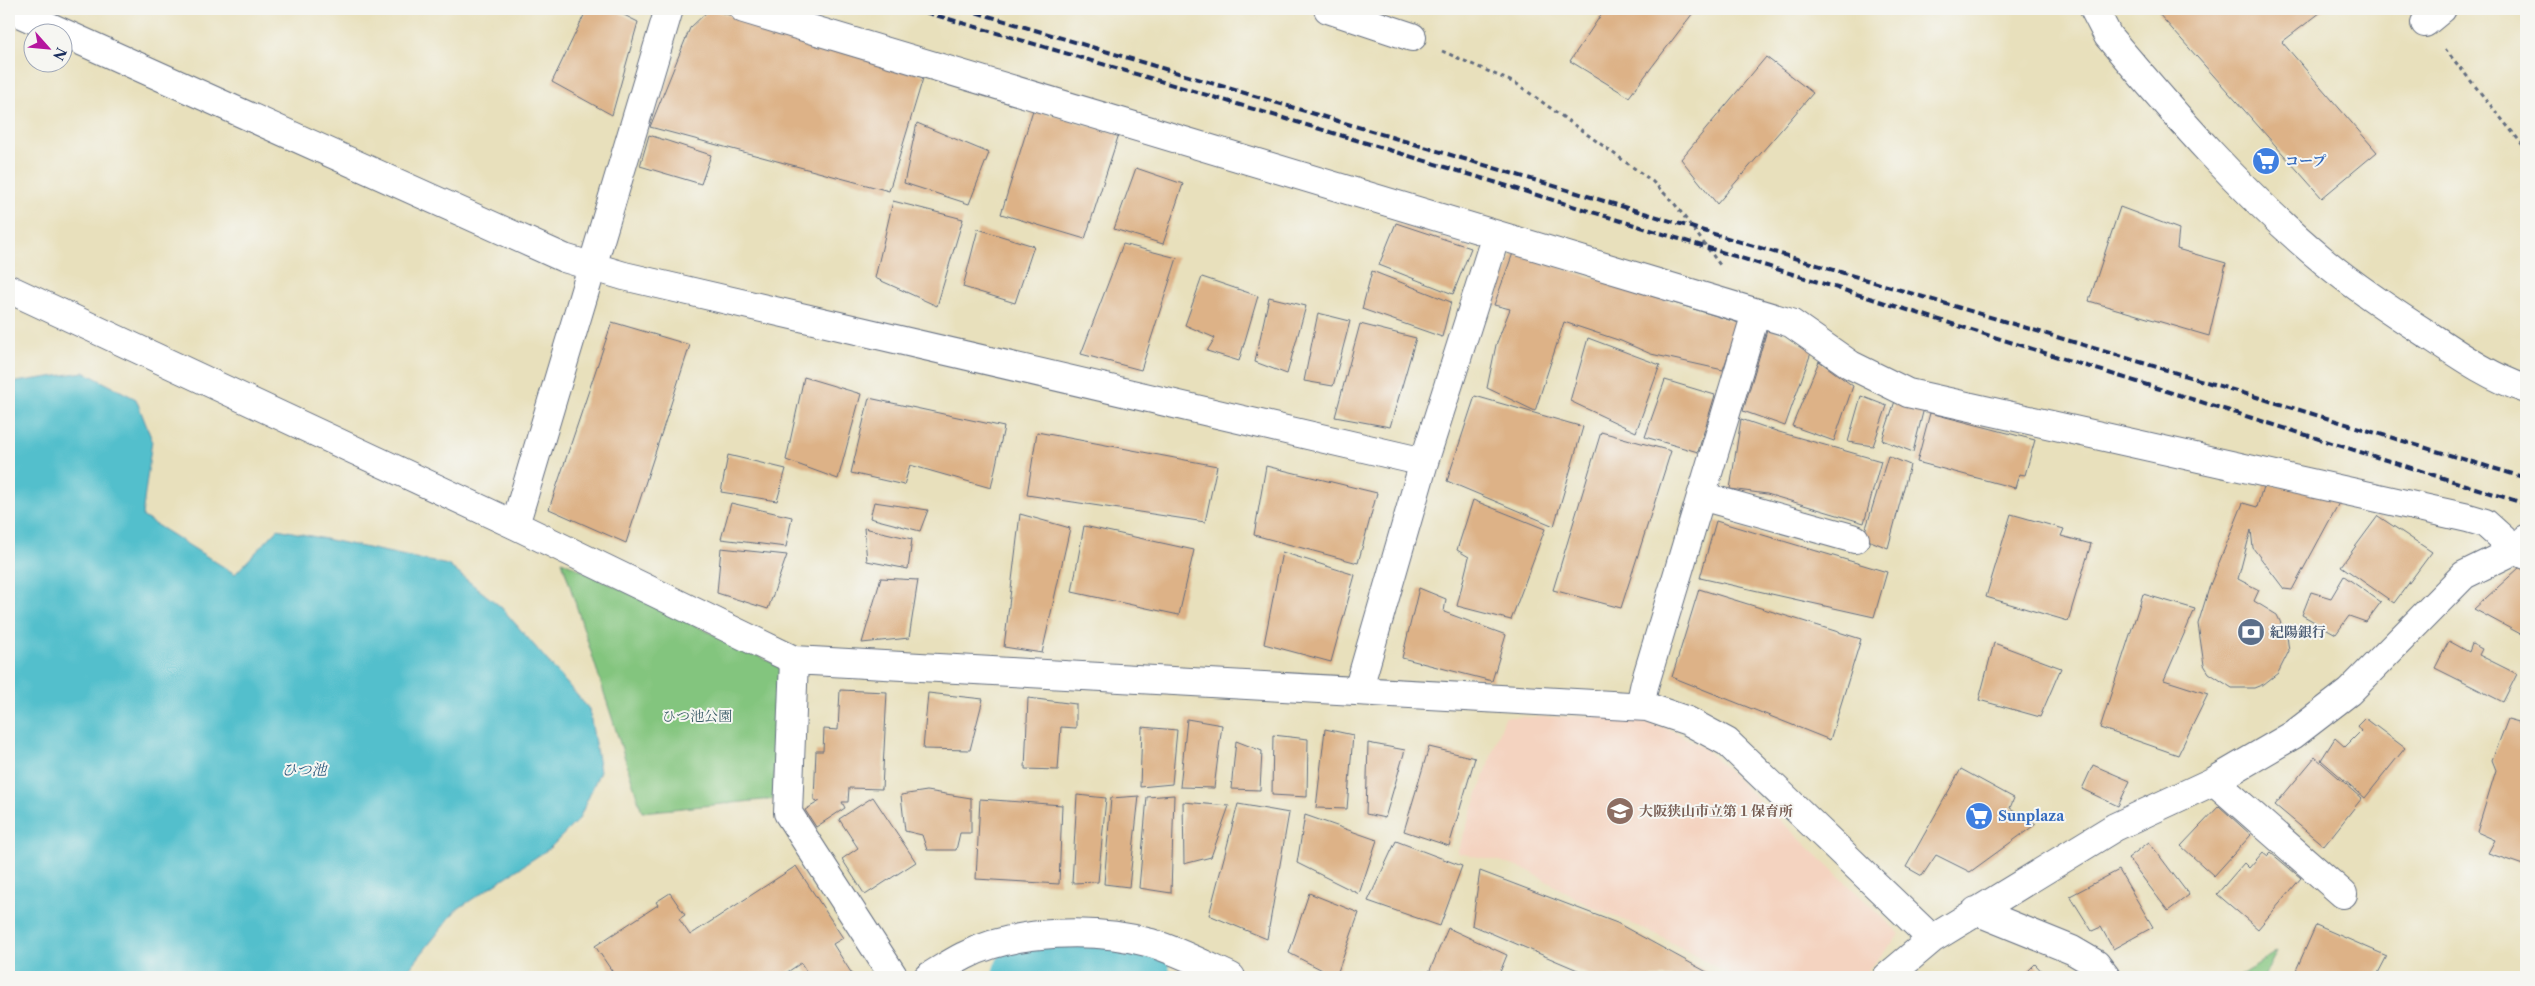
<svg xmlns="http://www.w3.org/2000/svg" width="2535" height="986" viewBox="0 0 2535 986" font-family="'Libre Caslon Text','Noto Serif JP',serif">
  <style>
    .built { fill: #f4d3c0 }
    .green { fill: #83c57e; stroke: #4f7a6e }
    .water { fill: #53bfcc; stroke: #377795 }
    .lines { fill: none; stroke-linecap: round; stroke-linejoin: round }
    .river { stroke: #53bfcc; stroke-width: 68 }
    .building { fill: #ddb287 }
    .minor-casing { stroke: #636d7f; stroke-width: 30 }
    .path { stroke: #636d7f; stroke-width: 3; stroke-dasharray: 4 4; stroke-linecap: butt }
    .minor { stroke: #fff; stroke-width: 28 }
    .rail { stroke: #1b2f5e; stroke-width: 4; stroke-dasharray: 8 4; stroke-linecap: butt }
    .labels { text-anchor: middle; stroke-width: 4; stroke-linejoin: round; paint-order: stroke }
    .shop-label { font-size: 14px; font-weight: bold; fill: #366cbe; stroke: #f6f6f2; text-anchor: start }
    .service-label { font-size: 14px; font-weight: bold; fill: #4e5e75; stroke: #f6f6f2; text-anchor: start }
    .park-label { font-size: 14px; fill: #3a5c68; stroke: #f6f6f2 }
    .education-label { font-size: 14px; font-weight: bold; fill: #785e54; stroke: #f6f6f2; text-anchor: start }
    .water-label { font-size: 15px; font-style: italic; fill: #2c5a7f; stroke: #f6f6f2 }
  </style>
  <rect width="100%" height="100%" fill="#f6f6f2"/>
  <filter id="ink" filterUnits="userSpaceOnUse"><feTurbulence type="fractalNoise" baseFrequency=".02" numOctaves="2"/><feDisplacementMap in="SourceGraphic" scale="10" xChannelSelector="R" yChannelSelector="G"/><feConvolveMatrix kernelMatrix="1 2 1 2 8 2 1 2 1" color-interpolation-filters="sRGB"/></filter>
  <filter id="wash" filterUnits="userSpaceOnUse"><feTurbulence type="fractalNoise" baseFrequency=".0096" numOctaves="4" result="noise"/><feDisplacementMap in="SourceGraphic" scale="20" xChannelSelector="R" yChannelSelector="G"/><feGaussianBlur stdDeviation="1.12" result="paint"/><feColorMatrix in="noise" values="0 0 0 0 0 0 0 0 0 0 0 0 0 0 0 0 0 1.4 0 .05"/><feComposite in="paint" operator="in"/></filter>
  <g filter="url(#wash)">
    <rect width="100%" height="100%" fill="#e8e0bc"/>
    <!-- built -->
    <path class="built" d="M1621,716L1669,729L1703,747L1900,934L1862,977H1734L1654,933L1591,907L1529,871L1500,861L1457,853L1505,717Z"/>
    <!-- green -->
    <path class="green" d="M562,561L781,667L773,799L642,812Z
      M2277,951L2264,977H2238Z"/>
    <!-- water -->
    <path class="water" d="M84,372L136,399L152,440L142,516L235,574L278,529L448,565L501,607L589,709L600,771L579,819L550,848L456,910L403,977H9V383Z"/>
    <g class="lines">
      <!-- river -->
      <path class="river" d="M1026,977C1068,970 1095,967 1137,977"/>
    </g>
    <g id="blocks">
      <!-- building -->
      <path class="building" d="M587,9H612L638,22L612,115L552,82Z
        M710,9L924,75L889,191L650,127L690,28Z
        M1605,9H1696L1629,97L1570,61Z
        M2164,9H2325L2282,42L2377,152L2322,198L2158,13Z
        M1766,57L1813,93L1717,204L1681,159Z
        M1033,110L1119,134L1085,239L1001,214Z
        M917,123L989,153L969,204L904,183Z
        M649,135L711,155L701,184L640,166Z
        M1136,168L1183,184L1163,244L1114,229Z
        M893,201L963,219L937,306L875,278Z
        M2120,207L2179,229L2177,249L2226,263L2209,336L2089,301Z
        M1396,223L1471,248L1453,294L1379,265Z
        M978,229L1034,246L1015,303L963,287Z
        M1123,244L1177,258L1141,370L1081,354Z
        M1513,253L1739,323L1723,370L1651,354L1621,341L1564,322L1535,411L1487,388L1496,345L1510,309L1494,305Z
        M1372,271L1451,302L1442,337L1362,309Z
        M1202,277L1258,296L1239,361L1207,351L1215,338L1185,325Z
        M1269,297L1306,306L1287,374L1255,362Z
        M1318,313L1350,321L1333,386L1304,381Z
        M612,322L690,345L626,543L549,509Z
        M1360,324L1416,338L1390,427L1335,417Z
        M1768,327L1812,350L1785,426L1743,411Z
        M1588,338L1660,365L1636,432L1570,401Z
        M1819,361L1853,386L1834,441L1792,426Z
        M804,377L861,394L838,479L786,460Z
        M1665,380L1715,395L1698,452L1645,437Z
        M1475,396L1583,427L1554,526L1447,481Z
        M1861,396L1887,406L1873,446L1848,442Z
        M869,398L1004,427L991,488L910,465L904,485L851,473Z
        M1896,398L1924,408L1913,452L1882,440Z
        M1930,413L2035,440L2025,475L2019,474L2015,488L1917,462Z
        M1741,419L1779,432L1881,461L1864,523L1767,494L1730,489Z
        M1037,432L1217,466L1205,522L1027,495Z
        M1601,432L1671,451L1621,608L1553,590Z
        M728,455L786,469L777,501L721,492Z
        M1888,456L1910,465L1888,548L1863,538Z
        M1266,466L1377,493L1358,563L1254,535Z
        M2264,483L2341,499L2292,590L2284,589L2253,548L2251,530L2238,579L2259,590L2254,601L2277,615L2287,636L2289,651L2278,673L2264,684L2254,688H2232L2209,673L2204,665L2198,624L2210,585L2243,503L2257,507Z
        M1473,500L1545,529L1511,620L1457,606L1469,557L1457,550Z
        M874,502L928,510L920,531L870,518Z
        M731,503L792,517L786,547L721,539Z
        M1020,514L1070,528L1042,653L1004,647Z
        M2011,514L2064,529L2061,536L2091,544L2068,621L1986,597Z
        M2378,516L2432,552L2394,603L2341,566Z
        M1716,521L1887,572L1874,617L1700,578Z
        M1084,526L1194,550L1179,615L1072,592Z
        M864,528L912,539L908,569L867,561Z
        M721,548L787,555L768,609L717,593Z
        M1282,552L1355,575L1331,662L1264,644Z
        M2520,567L2526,571V637L2474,609Z
        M2344,576L2381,602L2366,622L2349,616L2336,634L2302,615L2311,592L2331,598Z
        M881,578L918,580L909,638L862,643Z
        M1419,588L1446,599L1444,612L1506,635L1492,681L1402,658Z
        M1699,589L1861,639L1830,740L1672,677Z
        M2143,594L2195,609L2164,680L2208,694L2178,755L2100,728Z
        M2449,641L2469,652L2472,644L2482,649L2479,655L2517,674L2503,702L2435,668Z
        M1994,643L2061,668L2040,717L1979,700Z
        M840,690L887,692L882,789L849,788L848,802H842L845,808L816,827L805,810L820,801L814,800L816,751H823L824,729L838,730Z
        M928,693L983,699L970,750L923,749Z
        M1028,698L1076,704V728L1061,727L1058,770L1025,769Z
        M2365,718L2405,748L2365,798L2321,760L2335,738L2345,747L2361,731L2357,726Z
        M1187,719L1222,725L1214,788L1180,787Z
        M2508,719L2526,724V866L2488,853L2495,840L2477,832L2496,770L2492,760Z
        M1142,727L1177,730L1172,784L1140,787Z
        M1325,729L1353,735L1347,809L1316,808Z
        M1273,735L1308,739L1307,797L1272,795Z
        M1236,741L1262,751L1260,790L1231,789Z
        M1368,743L1405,750L1385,818L1366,814Z
        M1429,747L1475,758L1449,846L1404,831Z
        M2315,757L2362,798L2324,846L2275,805Z
        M2093,765L2130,781L2118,806L2082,789Z
        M1961,769L2014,798L2010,808L2036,824L1970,872L1936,855L1922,876L1906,867Z
        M927,791L971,798V833H960L956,850H927L922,835L905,831L901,795Z
        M1077,795L1106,798L1098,882L1072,883Z
        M1174,795L1171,893L1139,888L1147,797Z
        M1139,796L1129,887L1104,884L1111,798Z
        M873,797L916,862L865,895L842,859L858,848L839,819Z
        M980,799L1062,805L1059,884L976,879Z
        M1183,802L1229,806L1211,857L1184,864Z
        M1238,804L1289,813L1267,939L1209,915Z
        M2219,806L2251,835L2214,876L2181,846Z
        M1305,815L1377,840L1359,894L1297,863Z
        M1396,841L1462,866L1440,926L1368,901Z
        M2149,842L2189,895L2168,911L2128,858Z
        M2263,852L2268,856L2271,853L2301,878L2258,929L2217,894L2244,863L2249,868Z
        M796,866L843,938L833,944L852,974L847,977H810L801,963L780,977H616L595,946L658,905L656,902L670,893L685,915L679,919L690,935Z
        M2119,870L2153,927L2113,949L2101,927L2092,931L2070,896Z
        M1480,871L1617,923L1716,977H1594L1472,925Z
        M1309,893L1359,913L1336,977L1289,953Z
        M2316,925L2387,956L2376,977H2293Z
        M1448,928L1507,955L1498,977H1427Z
        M2035,964L2047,977H2022Z"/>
    </g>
  </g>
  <g filter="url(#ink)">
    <use href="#blocks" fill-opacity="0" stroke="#636d7f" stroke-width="1"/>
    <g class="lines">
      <!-- minor casing -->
      <g class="minor-casing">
        <path id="minor" d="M10,9L564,258L624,276L1424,462
          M744,9L1791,323L1851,365L1908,393L2468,518L2485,523L2515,550L2526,555
          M1328,9L1412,37
          M2094,9L2108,36C2175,115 2245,196 2325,262C2359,290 2394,313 2430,336C2460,356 2492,378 2526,389
          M2425,23L2442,9
          M9,289L515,525L794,660L1647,707L1688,721L1727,742L1932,939
          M1701,496L1855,539
          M515,525L669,9
          M794,660L788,813L894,977
          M1358,691L1424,462L1496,235
          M1640,706L1645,683L1756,313
          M2214,781L2343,894
          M1976,911L2072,950L2096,964L2106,977
          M928,977C940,970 952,962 964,956C1015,929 1097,928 1151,943C1178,951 1205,965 1231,977
          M1887,977L1932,939L2115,827L2214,781L2293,735L2349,692L2464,575L2515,550L2526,539"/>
      </g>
      <!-- path -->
      <path class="path" d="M2445,49L2526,149
        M1442,51L1517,84L1652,181L1674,203L1720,265"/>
      <!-- minor -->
      <use href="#minor" class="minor"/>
      <!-- rail -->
      <path class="rail" d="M914,9C1454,165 1990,336 2526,504
        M965,9L2526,478"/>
    </g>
  </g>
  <!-- icons -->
  <defs>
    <g id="supermarket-disc" transform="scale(1.4375)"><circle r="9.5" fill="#3f7fe0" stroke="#f6f6f2"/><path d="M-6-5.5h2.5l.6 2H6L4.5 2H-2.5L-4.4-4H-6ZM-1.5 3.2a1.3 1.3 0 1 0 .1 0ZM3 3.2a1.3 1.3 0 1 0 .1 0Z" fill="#fff"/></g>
    <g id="bank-disc" transform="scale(1.4375)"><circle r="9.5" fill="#5c6f8a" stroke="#f6f6f2"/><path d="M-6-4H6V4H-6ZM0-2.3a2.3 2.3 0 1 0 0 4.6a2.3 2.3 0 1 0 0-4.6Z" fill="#fff"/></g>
    <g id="school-disc" transform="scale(1.4375)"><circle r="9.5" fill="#8d6e63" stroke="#f6f6f2"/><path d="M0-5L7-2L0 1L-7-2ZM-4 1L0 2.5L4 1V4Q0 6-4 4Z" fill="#fff"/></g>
  </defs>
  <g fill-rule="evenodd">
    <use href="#supermarket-disc" x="2266" y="161"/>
    <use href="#bank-disc" x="2251" y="632"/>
    <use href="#school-disc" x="1620" y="811"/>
    <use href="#supermarket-disc" x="1979" y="816"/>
  </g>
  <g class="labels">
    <!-- shop labels -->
    <g class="shop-label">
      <text x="2285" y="166">コープ</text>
      <text x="1998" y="821">Sunplaza</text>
    </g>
    <!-- service labels -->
    <g class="service-label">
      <text x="2270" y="637">紀陽銀行</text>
    </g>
    <!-- park labels -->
    <g class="park-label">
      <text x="697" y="721">ひつ池公園</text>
    </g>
    <!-- education labels -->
    <g class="education-label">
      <text x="1639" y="816">大阪狭山市立第１保育所</text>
    </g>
    <!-- water labels -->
    <g class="water-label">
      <text x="304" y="775">ひつ池</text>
    </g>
  </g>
  <!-- margin -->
  <rect width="2535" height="986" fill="none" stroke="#f6f6f2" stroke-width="30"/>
  <!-- north arrow -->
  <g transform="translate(48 48) rotate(117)"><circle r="24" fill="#f6f6f2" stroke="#9ea6b7"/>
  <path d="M0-4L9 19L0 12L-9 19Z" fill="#b5179e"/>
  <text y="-8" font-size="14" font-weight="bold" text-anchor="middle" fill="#1b2f5e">N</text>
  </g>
</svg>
